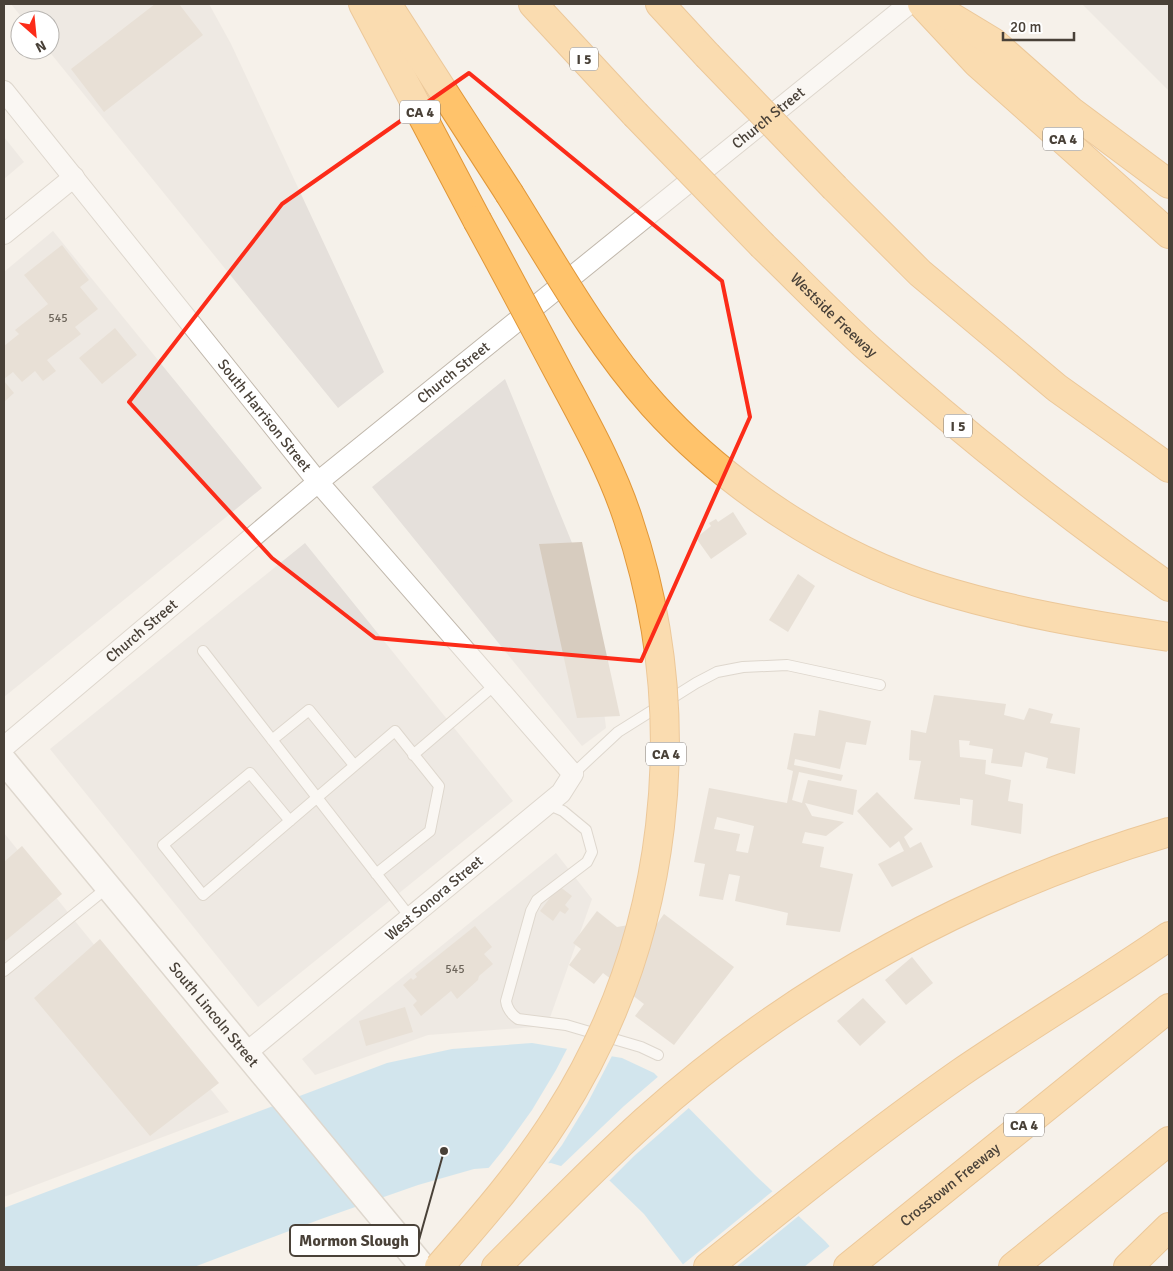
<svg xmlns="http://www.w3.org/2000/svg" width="1173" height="1271" viewBox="0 0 1173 1271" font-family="Signika,sans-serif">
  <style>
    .industrial { fill: #e5e0db }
    .water { fill: #a6d8f2 }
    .pier { fill: #f5f1ea }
    .building { fill: #d7ccbf; fill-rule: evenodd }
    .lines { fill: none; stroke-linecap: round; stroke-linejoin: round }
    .service-casing { stroke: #c1b8ac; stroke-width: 12 }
    .minor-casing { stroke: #c1b8ac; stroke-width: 22 }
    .tertiary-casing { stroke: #c1b8ac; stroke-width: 28 }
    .motorway-casing { stroke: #e09739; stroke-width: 30 }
    .service { stroke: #fff; stroke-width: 10 }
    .minor { stroke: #fff; stroke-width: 20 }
    .tertiary { stroke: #fff; stroke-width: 25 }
    .motorway { stroke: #ffc36b; stroke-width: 28 }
    .motorway-bridge-casing { stroke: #e09739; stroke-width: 30; stroke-linecap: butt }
    .motorway-bridge { stroke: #ffc36b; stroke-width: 28 }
    .marked { fill: none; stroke: #fc2c19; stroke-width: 4; stroke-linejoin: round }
    .labels { text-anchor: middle; stroke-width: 4; stroke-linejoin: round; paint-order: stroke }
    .number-label { font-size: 12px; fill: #6c645a }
    .shield { fill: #fff; stroke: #807a74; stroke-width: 1 }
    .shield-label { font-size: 14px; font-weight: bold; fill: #494138 }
    .street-label { font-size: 15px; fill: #494138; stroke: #fff }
    .leader { fill: none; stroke: #494138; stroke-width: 2 }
    .callout-dot { fill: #494138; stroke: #fff; stroke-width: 2 }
    .callout { fill: #fff; stroke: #494138; stroke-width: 2 }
    .callout-label { font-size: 16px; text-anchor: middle; font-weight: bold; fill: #494138 }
  </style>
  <rect width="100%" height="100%" fill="#f5f1ea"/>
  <!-- industrial -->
  <path class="industrial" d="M11,4H209L231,44L384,372L338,408L48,50H50V20H24Z
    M1082,4H1169V91Z
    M4,137L24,162L4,179Z
    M53,231L262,488L4,697V272Z
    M505,379L588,582L606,728L582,746L372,487Z
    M305,543L513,801L258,1007L50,749Z
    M4,833L229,1112L4,1197Z
    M556,853L592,899L547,1026L428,1035L315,1075L302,1059Z"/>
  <!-- water -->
  <path class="water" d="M532,1043L622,1058L654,1073L755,1175L825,1241L848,1267H685L644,1214L610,1181L551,1163L474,1169L418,1185L321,1219L194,1267H4V1208L387,1063L452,1049Z"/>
  <!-- pier -->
  <path class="pier" d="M568,1047L613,1054L587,1104L562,1145L546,1166L487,1170L504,1149L532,1110L556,1070Z
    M660,1075L691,1106L634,1156L607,1183L559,1168L624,1106Z
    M774,1190L801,1214L736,1267H682L681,1266Z
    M831,1245L850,1267H804Z"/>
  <!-- building -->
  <path class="building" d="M155,4H179L203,35L104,112L71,69Z
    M62,245L89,280L80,287L98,309L75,327L81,334L47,360L56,371L43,381L35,371L22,382L13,372L4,379V346L19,334L15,330L48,304L24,275Z
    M115,328L137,355L102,384L79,358Z
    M4,381L14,393L4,402Z
    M733,512L747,534L711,559L696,538L711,526L709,523L716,519L718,522Z
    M582,542L620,716L577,718L539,544Z
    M798,574L815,586L788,632L769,620Z
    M934,695L1006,704L1004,715L1024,720L1029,708L1053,714L1050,723L1080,728L1075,774L1046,768L1048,758L1025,752L1022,767L991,763L993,749L969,745L970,741L959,740L960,757L986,760L985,774L1011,780L1008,801L1023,804L1021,834L971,825L973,800L960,798V805L914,799L921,761L909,760L911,730L926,733Z
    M819,710L871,721L866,745L846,742L840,769L795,759L794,765L843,775L841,781L799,772L792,800L802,803L808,780L857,790L853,815L805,803L812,816L844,822L826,836L805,832L802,843L824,847L820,867L853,874L840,932L786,925L788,913L735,901L740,876L729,874L723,900L699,896L705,864L694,862L709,788L787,803L793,771L787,769L794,733L815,736ZM717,817L754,826L748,853L736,851L740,834L714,829Z
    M877,792L913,829L904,837L910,848L921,842L933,867L892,887L878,864L904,851L899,841L890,848L857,811Z
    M22,846L62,894L4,942V862Z
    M559,886L572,896L565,905L569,909L565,914L560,911L553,921L540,911Z
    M597,911L617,927L647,922L654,928L664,914L734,967L674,1045L635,1016L644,1004L603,973L594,984L569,965L581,949L573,943Z
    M475,926L492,947L484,954L493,964L479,976L478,980L457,999L451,991L421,1016L413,1005L417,1001L403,985L411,978L413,980L417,977L415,974Z
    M100,939L219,1083L150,1136L34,998Z
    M912,957L933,983L906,1005L885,980Z
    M863,998L886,1022L860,1046L837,1021Z
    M405,1007L413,1032L366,1046L359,1021Z"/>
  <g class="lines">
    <!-- service casing -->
    <g class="service-casing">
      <path id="service" d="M203,651L410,917
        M272,740L309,710L354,765
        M413,755L496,684
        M573,774L618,732L696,683L717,672L743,667L787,665L880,685
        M547,804L563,811L586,830L592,852L587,862L537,900L531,911L506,1001C507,1009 511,1014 518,1019L566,1025L641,1047L658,1055
        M290,821L250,773L163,845L203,895L395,731L439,786L430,831L376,874
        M4,971L108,887"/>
    </g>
    <!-- minor casing -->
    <g class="minor-casing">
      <g id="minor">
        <path id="s1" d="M4,91L318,482L573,774L561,793L246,1053"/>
        <path d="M4,234L74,177"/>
        <path id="s2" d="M4,747L318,482L909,4"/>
      </g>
    </g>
    <!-- tertiary casing -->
    <g class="tertiary-casing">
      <g id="tertiary">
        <path id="s3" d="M4,761L423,1267"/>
      </g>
    </g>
    <!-- motorway casing -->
    <g class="motorway-casing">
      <g id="motorway">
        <path d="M363,4L477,220"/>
        <path d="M387,4L509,193"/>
        <path d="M533,4L635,114"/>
        <path d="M660,4L707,55"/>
        <path d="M922,4L977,63L1169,234"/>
        <path d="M940,10L993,42L1071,111L1169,184"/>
        <path d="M835,188L920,273L1057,388L1169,468"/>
        <path id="s4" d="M763,246C798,280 833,316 869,349C964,434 1065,514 1169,587"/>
        <path d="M496,1267C545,1218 593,1168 645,1121C795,986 976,889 1169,832"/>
        <path d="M708,1267C791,1200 873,1134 960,1073C1029,1026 1101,983 1169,936"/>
        <path id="s5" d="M848,1267L1169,1008"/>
        <path d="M1013,1267L1169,1141"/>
        <path d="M1128,1267L1169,1227"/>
      </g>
    </g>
    <!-- service -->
    <use href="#service" class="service"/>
    <!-- minor -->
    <use href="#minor" class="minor"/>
    <!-- tertiary -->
    <use href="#tertiary" class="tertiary"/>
    <!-- motorway -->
    <use href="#motorway" class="motorway"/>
    <!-- motorway-bridge casing -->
    <g class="motorway-bridge-casing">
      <path id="motorway-bridge" d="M707,55L835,188
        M635,114L763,246
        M509,193C554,265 596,341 653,405C725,485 832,556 935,588C1012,612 1090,625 1169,637
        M439,1267C480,1220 523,1171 557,1117C670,940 695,718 628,519C611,467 584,420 559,373C532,322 505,271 477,220"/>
    </g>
    <!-- motorway-bridge -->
    <use href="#motorway-bridge" class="motorway-bridge"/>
  </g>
  <!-- marked area -->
  <path d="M0 0H1173V1271H0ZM469,73L722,281L750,417L641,661L375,638L272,558L129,402L282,204Z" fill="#f5f1ea" fill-opacity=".55" fill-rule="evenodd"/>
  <path class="marked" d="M469,73L722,281L750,417L641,661L375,638L272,558L129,402L282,204Z"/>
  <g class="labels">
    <!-- number labels -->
    <g class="number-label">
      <text x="58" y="322">545</text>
      <text x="455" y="973">545</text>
    </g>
    <!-- shield labels -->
    <g class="shield">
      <rect x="570" y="47.5" width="28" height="23" rx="4"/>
      <rect x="400" y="100.5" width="40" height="23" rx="4"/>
      <rect x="1043" y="127.5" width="40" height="23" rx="4"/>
      <rect x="944" y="414.5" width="28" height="23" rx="4"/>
      <rect x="646" y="742.5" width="40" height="23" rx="4"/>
      <rect x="1004" y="1113.5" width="40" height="23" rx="4"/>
    </g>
    <g class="shield-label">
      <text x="584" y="64">I 5</text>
      <text x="420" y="117">CA 4</text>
      <text x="1063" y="144">CA 4</text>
      <text x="958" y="431">I 5</text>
      <text x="666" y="759">CA 4</text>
      <text x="1024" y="1130">CA 4</text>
    </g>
    <!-- street labels -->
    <g class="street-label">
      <text dy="5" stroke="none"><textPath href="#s2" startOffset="990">Church Street</textPath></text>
      <text dy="5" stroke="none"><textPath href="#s4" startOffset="99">Westside Freeway</textPath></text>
      <text dy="5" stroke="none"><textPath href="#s2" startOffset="585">Church Street</textPath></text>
      <text dy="5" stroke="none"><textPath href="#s1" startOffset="416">South Harrison Street</textPath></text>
      <text dy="5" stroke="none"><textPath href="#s2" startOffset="180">Church Street</textPath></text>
      <text transform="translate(434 898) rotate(-40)" y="5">West Sonora Street</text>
      <text dy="5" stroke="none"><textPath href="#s3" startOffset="329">South Lincoln Street</textPath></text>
      <text dy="5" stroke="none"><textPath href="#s5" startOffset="131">Crosstown Freeway</textPath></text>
    </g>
  </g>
  <!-- callouts -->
  <path class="leader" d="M444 1151L419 1240"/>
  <circle class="callout-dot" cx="444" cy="1151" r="5"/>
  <rect class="callout" x="290" y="1225" width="129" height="31" rx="5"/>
  <g class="callout-label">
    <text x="354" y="1246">Mormon Slough</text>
  </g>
  <!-- border -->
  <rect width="1173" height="1271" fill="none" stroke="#494138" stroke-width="10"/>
  <!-- north arrow -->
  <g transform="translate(35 35) rotate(153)"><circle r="24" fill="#ffffff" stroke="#b6b3af"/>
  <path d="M0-4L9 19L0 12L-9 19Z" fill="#fc2c19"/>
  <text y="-8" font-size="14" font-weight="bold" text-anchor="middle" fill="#494138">N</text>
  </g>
  <!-- scale -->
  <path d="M1003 32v8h71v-8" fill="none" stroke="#494138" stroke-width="2.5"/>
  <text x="1010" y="32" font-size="15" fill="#494138" stroke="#ffffff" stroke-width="4" paint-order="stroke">20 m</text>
</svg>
